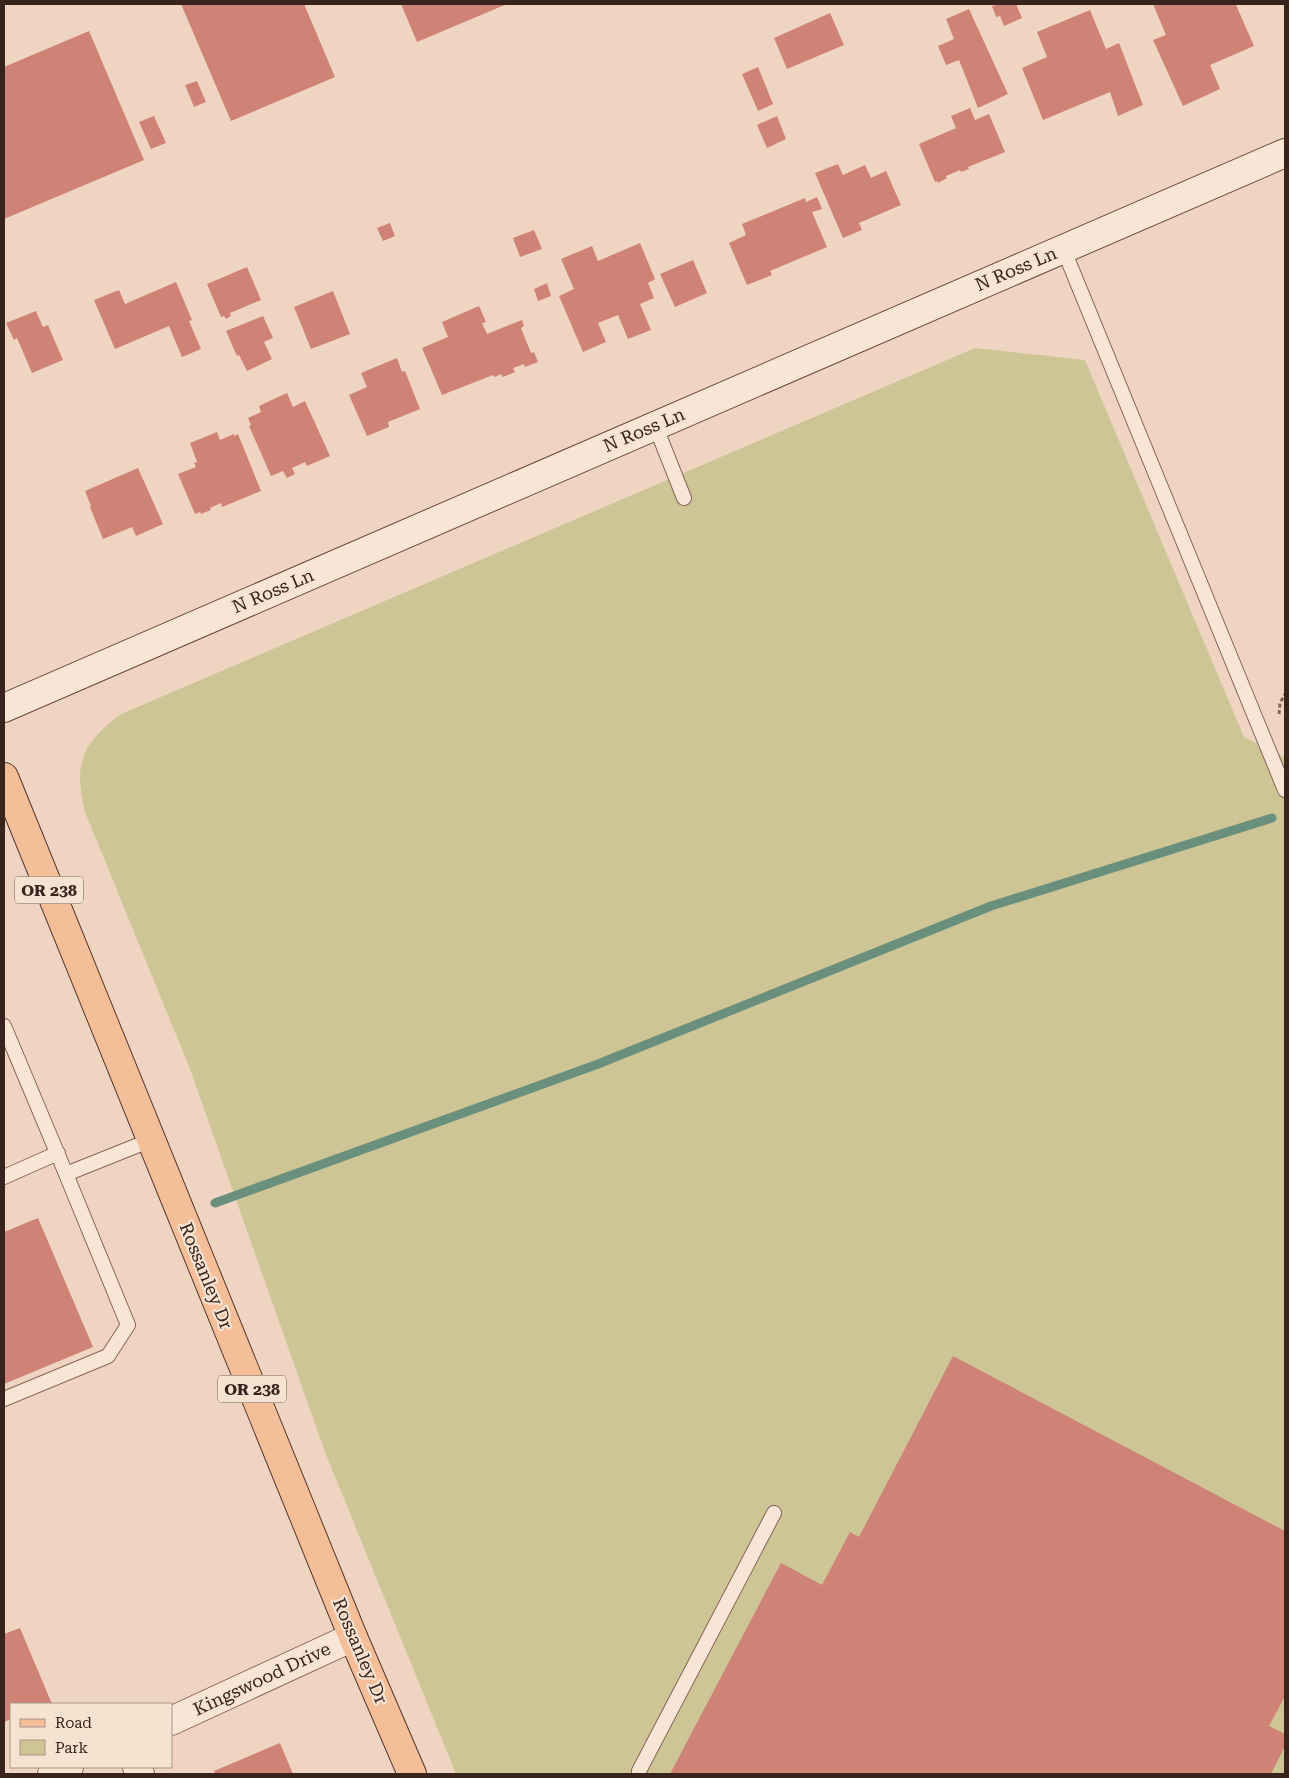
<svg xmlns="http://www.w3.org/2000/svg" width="1289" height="1778" viewBox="0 0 1289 1778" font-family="'Roboto Serif',serif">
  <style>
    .green { fill: #cdc595 }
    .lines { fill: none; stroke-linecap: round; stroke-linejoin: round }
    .stream { stroke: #6b8f7d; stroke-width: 9 }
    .building { fill: #ce8376 }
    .service-casing { stroke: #896558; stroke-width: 16 }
    .minor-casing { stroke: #896558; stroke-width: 30 }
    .secondary-casing { stroke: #6b473c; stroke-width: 30 }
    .primary-casing { stroke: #56352d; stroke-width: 30 }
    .path { stroke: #896558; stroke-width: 3; stroke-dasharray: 4 2.5; stroke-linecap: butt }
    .service { stroke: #f9e5d5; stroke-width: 14 }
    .minor { stroke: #f9e5d5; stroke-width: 28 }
    .secondary { stroke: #f9e5d5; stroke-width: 28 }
    .primary { stroke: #f3be98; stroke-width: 28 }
    .labels { text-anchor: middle; stroke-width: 4.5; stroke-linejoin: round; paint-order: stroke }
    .shield { fill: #f6e2d1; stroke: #715c53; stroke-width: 1 }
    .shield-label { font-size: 16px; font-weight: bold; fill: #38231d }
    .street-label { font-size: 18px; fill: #38231d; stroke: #f6e2d1 }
  </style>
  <rect width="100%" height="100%" fill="#efd5c1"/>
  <!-- green -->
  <path class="green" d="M975,348L1085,360L1244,737L1285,757V1774H456L325,1452L190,1069L85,812C73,764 82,743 121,714Z"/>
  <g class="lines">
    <!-- stream -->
    <path class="stream" d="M215,1203L598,1064L991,906L1272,818"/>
  </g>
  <!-- building -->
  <path class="building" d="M181,4H304L335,77L231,121Z
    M401,4H507L417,42Z
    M995,4H1016L1022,18L1004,26L1000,16L996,17L992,6L996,5Z
    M1153,4L1236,5L1254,46L1210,65L1220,89L1183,106L1153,40L1166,35Z
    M969,9L1008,94L978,108L959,60L946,65L938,46L954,39L946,19Z
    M1090,10L1106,49L1119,43L1143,105L1118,116L1110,92L1043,120L1022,68L1047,57L1037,32Z
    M830,13L844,45L787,69L774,38Z
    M89,31L144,160L4,219V67Z
    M758,67L773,104L758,111L742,74Z
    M197,81L206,102L194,107L185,85Z
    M970,108L975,120L989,114L1005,152L968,167L969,169L961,172L960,170L946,176L947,178L938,183L937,181L935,182L919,144L956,128L951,116Z
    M154,116L166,143L151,149L139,122Z
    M777,116L786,139L767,148L757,125Z
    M838,164L843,175L865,165L871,178L886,171L901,205L859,223L862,230L843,238L815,173Z
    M817,197L822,209L812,212L827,247L770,271L772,275L747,285L729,243L746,235L742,224L805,198L806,202Z
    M390,223L395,236L383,241L377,228Z
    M534,230L542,249L520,257L513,238Z
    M640,243L655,279L648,283L654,298L640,304L651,330L628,339L618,315L598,323L606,342L583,352L559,296L574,289L561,259L592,246L598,261Z
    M693,260L707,293L675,307L660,274Z
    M247,267L261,300L230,313L231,316L226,319L224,316L221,317L207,284Z
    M176,282L192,320L189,321L201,349L182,357L169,326L115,349L94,300L119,290L125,304Z
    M547,283L551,296L538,301L534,289Z
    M333,291L350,334L311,349L294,307Z
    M479,306L486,322L482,323L487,334L522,320L524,326L521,328L531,353L534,352L538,362L525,367L524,364L513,368L515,372L503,377L501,374L495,377L493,375L442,395L422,348L448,337L442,322Z
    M36,311L43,327L48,325L63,360L32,373L17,338L14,340L6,323Z
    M263,316L273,338L264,342L272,359L247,371L239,355L237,356L226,331Z
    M397,358L402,372L405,371L420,409L388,422L389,427L367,436L349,395L367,387L361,373Z
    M287,393L293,407L305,401L330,456L307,466L305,462L292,468L295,474L287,478L283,471L271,476L249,426L251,425L248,418L261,412L259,406Z
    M217,432L220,440L234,434V436L238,434L261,491L222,507L221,503L210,508L211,510L201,514L200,512L195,514L178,474L196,467L194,463L197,462L190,443Z
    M138,468L163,524L136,536L132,527L103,539L90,507L91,506L85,491Z
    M38,1218L93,1347L4,1384V1232Z
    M953,1356L1285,1531V1696L1269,1726L1285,1734V1746L1271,1774H670L781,1563L822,1585L850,1532L859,1537Z
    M20,1628L52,1704H11V1719L4,1722V1634Z
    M280,1743L293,1774H216L214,1771Z"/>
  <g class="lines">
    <!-- service casing -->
    <g class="service-casing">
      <path id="service" d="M1063,248L1285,790
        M655,425L684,498
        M4,1026L66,1174L151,1140
        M4,1177L58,1153
        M4,1399L108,1356L128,1325L66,1174
        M639,1774V1771L774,1513"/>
    </g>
    <!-- minor casing -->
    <g class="minor-casing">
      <path id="minor" d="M171,1721L353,1637
        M137,1767L140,1774
        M52,1774L69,1767"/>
    </g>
    <!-- secondary casing -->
    <g class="secondary-casing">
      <path id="secondary" d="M4,708L1285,153"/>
    </g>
    <!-- primary casing -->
    <g class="primary-casing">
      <path id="primary" d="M4,777L353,1637L412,1774"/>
    </g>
    <!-- path -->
    <path class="path" d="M1279,714L1280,703L1285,694"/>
    <!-- service -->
    <use href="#service" class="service"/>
    <!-- minor -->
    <use href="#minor" class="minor"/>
    <!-- secondary -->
    <use href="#secondary" class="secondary"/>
    <!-- primary -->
    <use href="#primary" class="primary"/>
  </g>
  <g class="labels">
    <!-- shield labels -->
    <g class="shield">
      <rect x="15" y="876.5" width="68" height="27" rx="4"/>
      <rect x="218" y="1375.5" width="68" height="27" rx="4"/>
    </g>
    <g class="shield-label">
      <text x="49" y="896">OR 238</text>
      <text x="252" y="1395">OR 238</text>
    </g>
    <!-- street labels -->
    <g class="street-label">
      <text transform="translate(1016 269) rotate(-23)" y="6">N Ross Ln</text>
      <text transform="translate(644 430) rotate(-23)" y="6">N Ross Ln</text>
      <text transform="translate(273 591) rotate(-23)" y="6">N Ross Ln</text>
      <text transform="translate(206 1276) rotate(68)" y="6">Rossanley Dr</text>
      <text transform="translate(360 1651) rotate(67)" y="6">Rossanley Dr</text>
      <text transform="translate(262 1679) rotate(-25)" y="6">Kingswood Drive</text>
    </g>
  </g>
  <!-- border -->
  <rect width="1289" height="1778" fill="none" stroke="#38231d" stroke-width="10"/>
  <!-- legend -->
  <rect x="10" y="1703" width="162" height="65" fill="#f6e2d1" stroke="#aa9689"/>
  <rect x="20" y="1719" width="25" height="8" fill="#f3be98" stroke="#aa9689"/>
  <text x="55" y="1728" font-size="15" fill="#38231d">Road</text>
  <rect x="20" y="1740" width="25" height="15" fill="#cdc595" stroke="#aa9689"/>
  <text x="55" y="1753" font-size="15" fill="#38231d">Park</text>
</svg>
